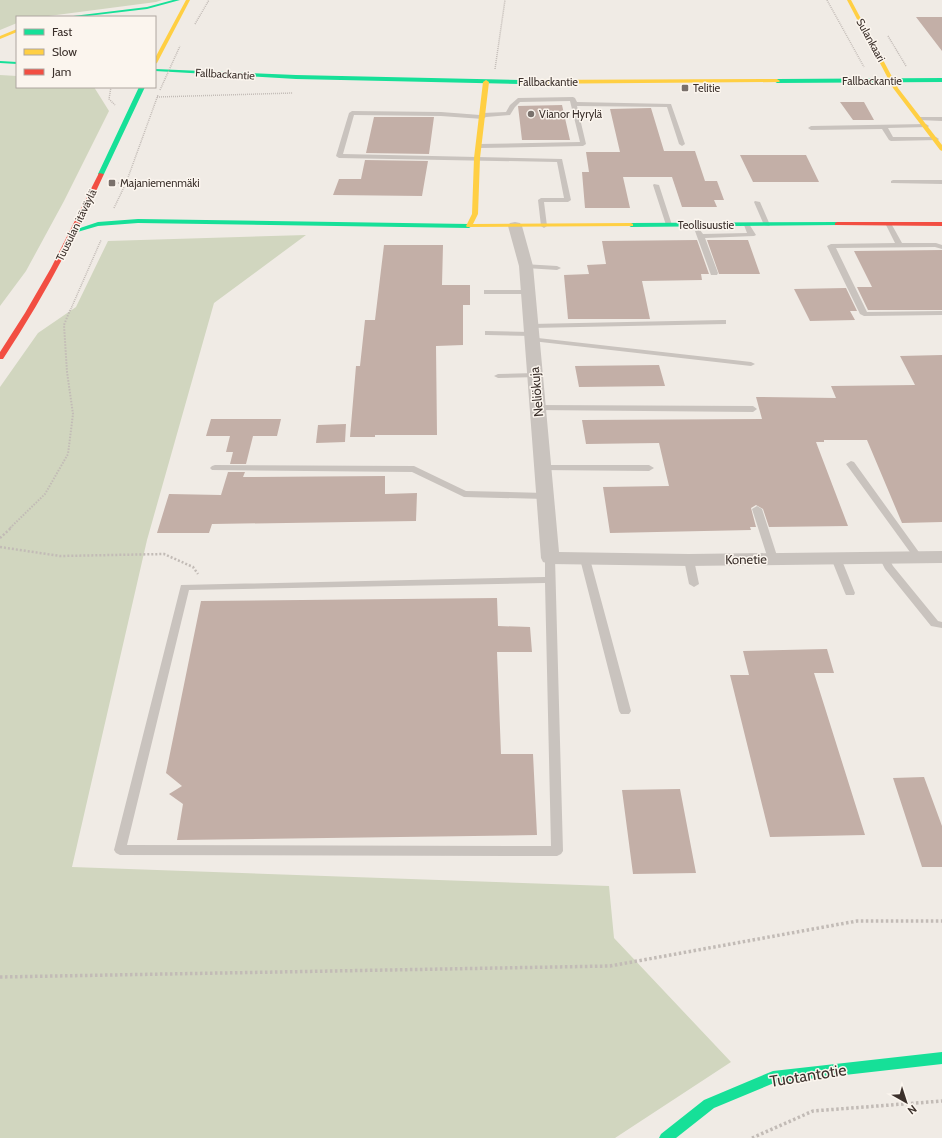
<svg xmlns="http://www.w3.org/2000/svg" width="942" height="1138" viewBox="0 0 942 1138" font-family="Cabin,sans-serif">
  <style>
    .green { fill: #d1d6bf }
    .building { fill: #c3afa7 }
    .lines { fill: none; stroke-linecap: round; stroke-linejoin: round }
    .path-far3 { stroke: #c2bbb6; stroke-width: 1.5; stroke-dasharray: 1 1; stroke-linecap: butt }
    .path-far2 { stroke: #c2bbb6; stroke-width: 2; stroke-dasharray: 1.5 1.5; stroke-linecap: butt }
    .path-far1 { stroke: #c2bbb6; stroke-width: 2.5; stroke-dasharray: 2 2; stroke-linecap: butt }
    .path { stroke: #c2bbb6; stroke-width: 3.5; stroke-dasharray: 2.5 2.5; stroke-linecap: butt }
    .lane { fill: #c9c3be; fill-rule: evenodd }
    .street { fill: #c9c3be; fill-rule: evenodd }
    .fast { fill: #16e098; fill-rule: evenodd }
    .slow { fill: #ffcf43; fill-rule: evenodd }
    .jam { fill: #f24e42; fill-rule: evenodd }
    .path-bridge { stroke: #c2bbb6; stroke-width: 1.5; stroke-dasharray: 1 1; stroke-linecap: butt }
    .poi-dot { fill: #7a716c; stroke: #fbf5ee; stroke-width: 1.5 }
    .labels { text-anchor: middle; stroke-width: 3; stroke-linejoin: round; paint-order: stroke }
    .far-street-label { font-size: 11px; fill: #3b302b; stroke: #fbf5ee }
    .far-poi-label { font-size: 11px; fill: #3b302b; stroke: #fbf5ee; text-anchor: start }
    .street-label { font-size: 13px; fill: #3b302b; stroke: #fbf5ee }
    .near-street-label { font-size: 16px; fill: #3b302b; stroke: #fbf5ee }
  </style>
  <rect width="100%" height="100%" fill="#f0ebe5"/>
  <!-- green -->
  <path class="green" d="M0,0H162L156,2L41,17H17V23L0,30Z
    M0,75L17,76V87H94L109,111L64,201L26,271L0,306Z
    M306,235L214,303L147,540L72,867L609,886L614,938L731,1062L615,1138H0V387L38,333L76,307L108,241Z"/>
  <!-- building -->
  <path class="building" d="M916,17H942V51Z
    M840,102H864L874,120H853Z
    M562,105L570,140H522L518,106Z
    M651,108L664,151H695L705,181H717L724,200H714L717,207H682L672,177H623L630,208H585L582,172H589L586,152H620L610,109Z
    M374,117H434L429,154L366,153Z
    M740,155H806L819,182H753Z
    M365,160L428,161L422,196L333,195L339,179H361Z
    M697,240L709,274H701L702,280L642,281L650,319H568L564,275L589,274L587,265L606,264L602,241Z
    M707,240H748L760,274H719Z
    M384,245H443L442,285H470V305H463V345L436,346L437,435H375V437H350L356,366H360L365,320H375Z
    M942,250V310H868L857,287H872L854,251Z
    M846,288L857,311H850L855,320L810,321L794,289Z
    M942,355V522L902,523L867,440H824V442H816L848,526L769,527L763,509L756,505L751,508L756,527H750L751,530L610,533L603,487L669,486L659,443L586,444L582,420L762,419L756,397L836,398L831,386L915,385L900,356Z
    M659,365L665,386L579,387L575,366Z
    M211,419H281L277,436H253L246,464H230L233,452H226L230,436H206Z
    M346,424L345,442L316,443L318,425Z
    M228,472H245L243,477L385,476V494L417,493L416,521L212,524L209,533H157L169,494L221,495Z
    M497,598L498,626L530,627L532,652H497L501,754H533L537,835L177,840L183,804L169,794L182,786L166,773L201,601Z
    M827,649L834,673H814L865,835L770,837L730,675H749L743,651Z
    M924,777L942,826V867H922L893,778Z
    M680,789L696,873L633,874L622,790Z"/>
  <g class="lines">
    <!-- path-far3 -->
    <path class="path-far3" d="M827,0L864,67
      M195,24L209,0
      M888,36L906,66
      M495,69L505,0
      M111,87L109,99L115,105
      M157,97L293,93
      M116,183H126
      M114,208L126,183L158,95
      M70,311L101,240"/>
    <!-- path-far2 -->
    <path class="path-far2" d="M10,528L45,494L68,454L73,414L67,372L64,325L70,310"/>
    <!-- path-far1 -->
    <path class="path-far1" d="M0,538L12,527
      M0,547L60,556L164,554L193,567L198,574"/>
    <!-- path -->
    <path class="path" d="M0,977L610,966L857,921H942
      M752,1138L813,1111L942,1101"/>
    <!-- lane -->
    <path class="lane" d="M573,97L575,98L577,102L671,104L685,144L682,146L679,144L667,107L577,106L586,144L583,146L479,148L476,146L479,144L580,142L570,101L520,102L515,107L510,115L486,117L483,119L441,116L354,115L343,154L562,159L571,200L568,202H544L547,226L544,228L541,226L538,200L541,198H564L557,162L339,158L336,156L349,113L352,111L441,112L480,115L483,113L506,112L510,105L518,98Z
      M920,117H942V121L918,120L917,119Z
      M926,124L929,126L928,127L888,128L893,137H936L939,139L938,140L891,141L889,140L882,129L811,130L808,128L811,126Z
      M893,180H942V184L891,183V181Z
      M654,184L659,185L672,225L671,226L666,225L653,185Z
      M755,201L760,202L770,225L769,226L764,225L754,202Z
      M747,223L749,224L756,235L754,236L705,238L718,273L717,275H711L695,231L700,230L703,234L747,233L744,225Z
      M889,223L892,225L902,243H936L942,245V249L935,247L836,248L867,312L942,311V315L864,316L860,314L827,246L831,244L895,243L886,225Z
      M523,264L557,266L561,268L557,270L526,268L522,266Z
      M484,290H528L532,292L528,294H484Z
      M723,320H726V324L531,328L527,326L531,324Z
      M485,331L531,332L535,334L531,336L488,335H485Z
      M529,337L751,362L755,364L751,366L532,341L528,339Z
      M535,373L539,375L538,377L498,378L494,376L498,374Z
      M538,405L753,406L757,409L753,412L535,410L534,408L535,406Z
      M851,461L854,462L921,555L923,557L921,559H915L846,464Z
      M215,465L414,466L466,491L545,493L550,496L545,499L464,497L412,472L212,470L210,468L212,466Z
      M543,465H649L654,468L649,471L540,470L538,468L540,466Z
      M757,506L762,509L778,559L777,561L773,562L768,559L752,509Z
      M884,554L887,555L893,566L938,621L942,622V628L931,626L885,569L879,557Z
      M550,555L555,558L563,851L561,854L557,856L120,855L116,853L114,850L181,585L545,577V558ZM545,583L551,846L127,845L189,590Z
      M836,555L841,558L855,593L854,595H846L845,593L831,558Z
      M585,556L590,559L631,711L629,714H621L619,711L580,559Z
      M689,557L694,560L699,584L694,587L689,584L684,560Z"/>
    <!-- street -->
    <path class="street" d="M515,222L520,223L522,226L533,266L559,552L689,554L942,551V563L689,566L550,564L543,562L541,558L519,266L508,226L510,223Z"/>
    <!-- fast -->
    <path class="fast" d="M173,0H180L147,9L79,17H65L147,7Z
      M0,61L17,62V64L0,63Z
      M155,69L296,75L520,80L523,82L520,84L296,79L155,71Z
      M942,78V82L777,83L774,81L777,79Z
      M139,87H145L104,174L99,175L98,174Z
      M138,219L469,224L472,226L469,228L138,223L98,226L74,233L71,231L98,222Z
      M837,222L839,223V225L631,227L628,225L631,223Z
      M942,1052V1064L774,1083L714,1108L676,1138H659L661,1134L704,1100L773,1071Z"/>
    <!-- slow -->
    <path class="slow" d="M186,0H190L157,63L155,64V58Z
      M847,0H851L898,88L942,145V151L940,150L893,88Z
      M17,29V32L0,39V36Z
      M777,79L780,81L779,82L520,84L517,82L520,80Z
      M486,80L489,82L480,158L478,214L473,224L631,223L633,224V226L467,227L466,226L472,214L474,158L483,82Z"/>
    <!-- jam -->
    <path class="jam" d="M99,173L104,174C75,238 42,300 3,359H0V352L25,313L51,268Z
      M837,222H942V226L835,225V223Z"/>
    <!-- path-bridge -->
    <path class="path-bridge" d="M160,90L180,46"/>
  </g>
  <!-- markers -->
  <g class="poi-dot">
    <rect x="681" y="84" width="8" height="8" rx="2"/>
    <circle cx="531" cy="114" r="4"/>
    <rect x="108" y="179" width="8" height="8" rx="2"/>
  </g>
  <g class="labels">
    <!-- far-street labels -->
    <g class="far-street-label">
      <text transform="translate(871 40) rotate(61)" y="4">Sulankaari</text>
      <text transform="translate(225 74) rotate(3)" y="4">Fallbackantie</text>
      <text x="872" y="85">Fallbackantie</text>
      <text x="548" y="86">Fallbackantie</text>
      <text transform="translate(76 225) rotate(-64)" y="4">Tuusulan itäväylä</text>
      <text x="706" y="229">Teollisuustie</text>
    </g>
    <!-- far-poi labels -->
    <g class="far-poi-label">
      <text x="693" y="92">Telitie</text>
      <text x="539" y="118">Vianor Hyrylä</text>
      <text x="120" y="187">Majaniemenmäki</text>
    </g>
    <!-- street labels -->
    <g class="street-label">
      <text transform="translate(536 392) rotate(-95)" y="5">Neliökuja</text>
      <text transform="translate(746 559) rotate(-1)" y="5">Konetie</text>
    </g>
    <!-- near-street labels -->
    <g class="near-street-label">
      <text transform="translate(808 1075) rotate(-9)" y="6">Tuotantotie</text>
    </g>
  </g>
  <!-- legend -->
  <rect x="16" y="16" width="140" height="72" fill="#fbf5ee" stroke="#aea6a0"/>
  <rect x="24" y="29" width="20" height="6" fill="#16e098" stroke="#aea6a0"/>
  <text x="52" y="36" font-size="12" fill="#3b302b">Fast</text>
  <rect x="24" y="49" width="20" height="6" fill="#ffcf43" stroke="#aea6a0"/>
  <text x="52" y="56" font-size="12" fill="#3b302b">Slow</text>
  <rect x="24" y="69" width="20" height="6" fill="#f24e42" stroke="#aea6a0"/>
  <text x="52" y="76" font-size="12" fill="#3b302b">Jam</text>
  <!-- north arrow -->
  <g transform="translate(906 1102) rotate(141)" stroke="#fbf5ee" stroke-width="3" paint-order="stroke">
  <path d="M0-3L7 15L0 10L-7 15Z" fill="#3b302b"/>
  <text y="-6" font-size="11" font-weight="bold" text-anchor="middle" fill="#3b302b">N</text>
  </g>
</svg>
